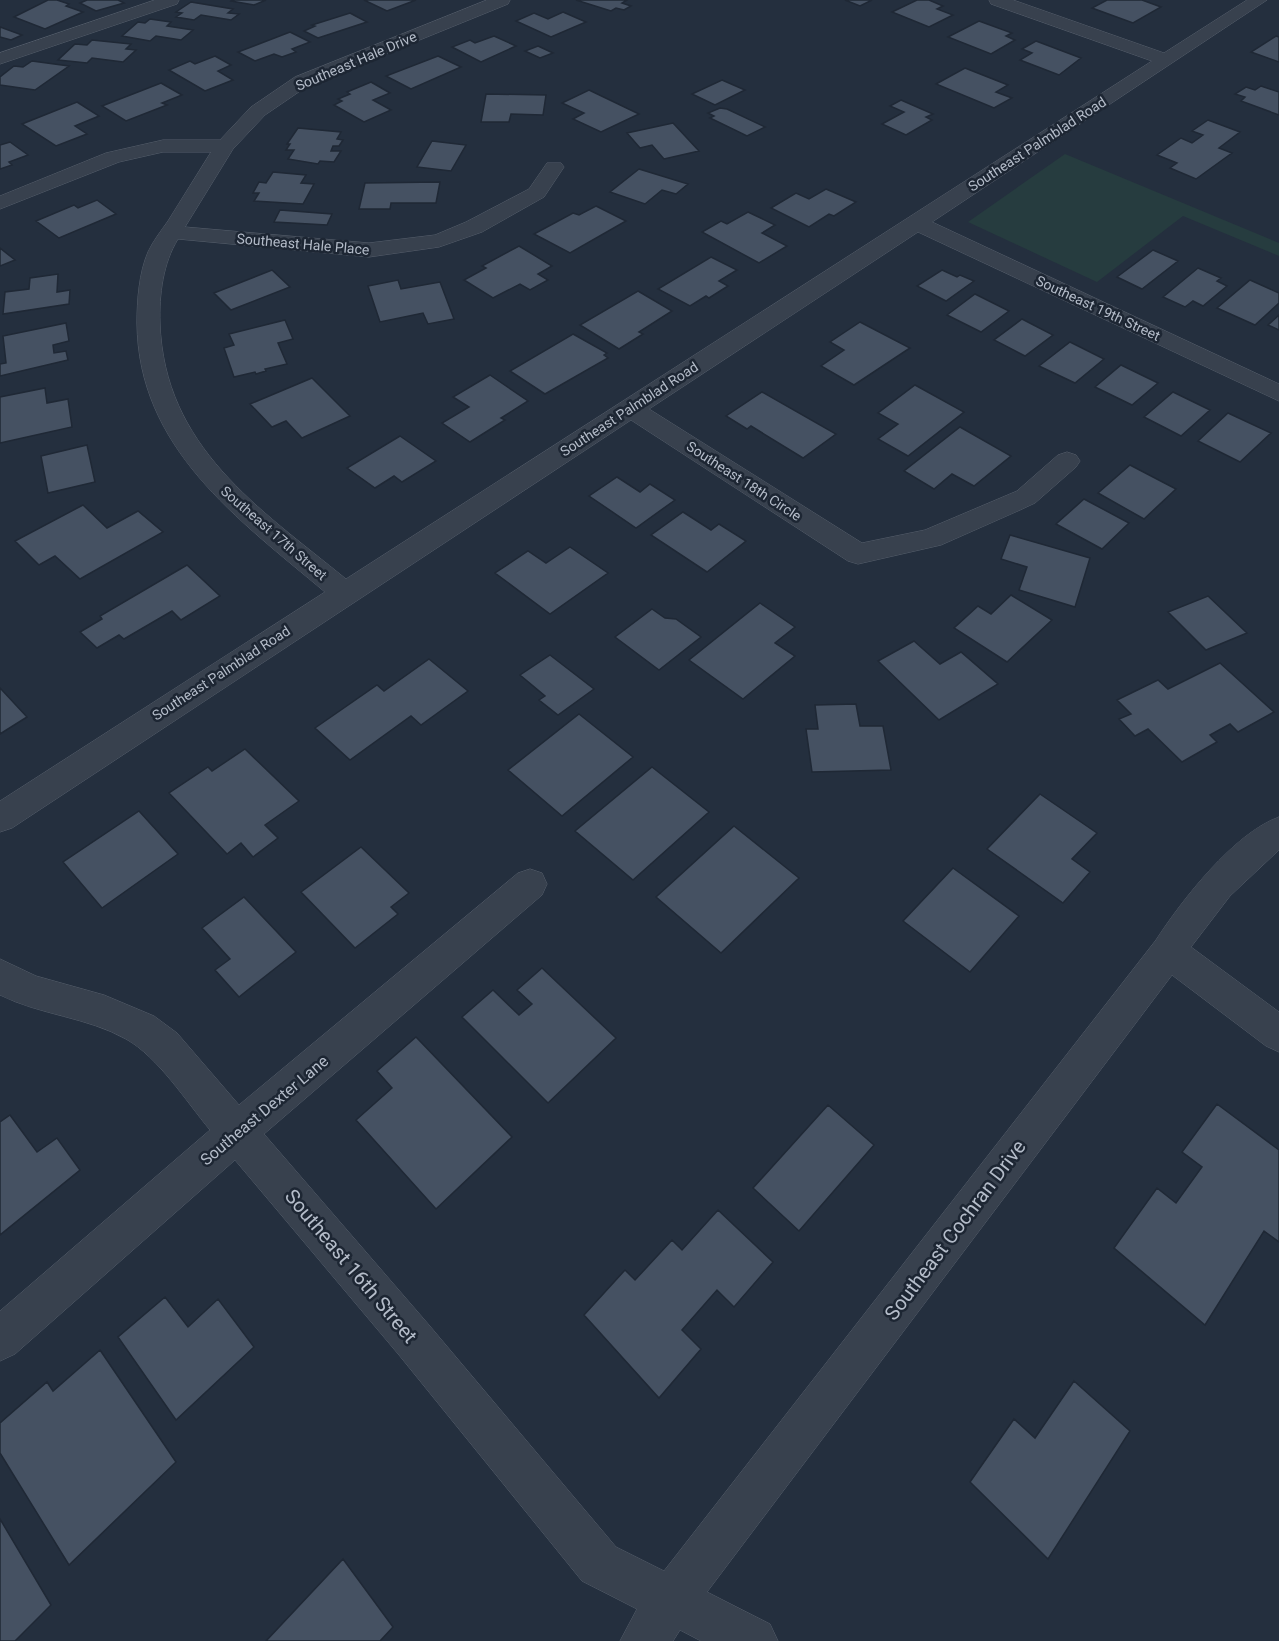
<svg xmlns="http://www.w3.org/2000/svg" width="1279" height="1641" viewBox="0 0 1279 1641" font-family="Roboto,sans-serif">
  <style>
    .green { fill: #263c3f }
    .building { fill: #455162; stroke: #1f2835; stroke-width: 1.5 }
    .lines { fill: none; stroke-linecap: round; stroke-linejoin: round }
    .minor-casing { stroke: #565f6c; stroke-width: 1 }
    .minor { fill: #38414e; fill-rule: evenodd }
    .labels { text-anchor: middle; stroke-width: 5; stroke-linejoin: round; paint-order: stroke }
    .far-street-label { font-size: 14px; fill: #b4bcc9; stroke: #1d2633 }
    .street-label { font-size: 16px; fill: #b4bcc9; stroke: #1d2633 }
    .near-street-label { font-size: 20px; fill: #b4bcc9; stroke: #1d2633 }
  </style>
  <rect width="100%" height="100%" fill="#242f3e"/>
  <!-- green -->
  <path class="green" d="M1065,154L1279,243V256L1183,216L1097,282L968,222Z"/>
  <!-- building -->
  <path class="building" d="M48,0H57L69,4L66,6L83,12L45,29L14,17Z
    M87,0H118L124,3L96,11L80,3Z
    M266,0L254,5L231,1L232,0Z
    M364,0H416L387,11Z
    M576,0H627L622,3L631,6L624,10L616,8L611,11Z
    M845,0H872L860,6Z
    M917,0H929L943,6L937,9L953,15L929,27L892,12Z
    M1107,0H1142L1161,7L1133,23L1092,8Z
    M191,2L233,9L228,13L239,14L231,20L201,15L194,20L176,17L182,13L176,12Z
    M563,12L586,22L551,37L516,21L534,13L548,19Z
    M350,13L367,22L318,38L304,31L315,26L312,25Z
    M150,19L171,22L167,26L193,30L181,40L156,36L150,41L122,36L138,22L145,23Z
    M979,21L1012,33L1006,36L1015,40L991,54L948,37Z
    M0,27L22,35L11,40L0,37Z
    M290,32L310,42L292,49L296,52L282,57L274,54L255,61L238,52Z
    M494,36L516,46L481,62L452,47L470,40L475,43Z
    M1276,36L1279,37V62L1251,52Z
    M92,40L131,44L126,49L136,50L123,62L92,58L87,63L58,60L75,44L87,45Z
    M1036,41L1081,58L1059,75L1020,60L1032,53L1022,49Z
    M538,46L553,53L540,58L525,51Z
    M215,56L231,65L218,71L233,80L205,91L169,70L190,61L195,64Z
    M438,56L461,67L411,89L386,76Z
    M32,61L69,66L35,90L0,85V77L14,66L23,67Z
    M965,68L1008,85L996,92L1012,98L994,108L936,84Z
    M722,80L745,90L715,105L692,94Z
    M371,82L390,93L373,100L391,110L364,122L334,105L342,101L338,99L350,94L347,92Z
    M161,83L182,95L162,103L167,105L126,121L102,106Z
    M1261,86L1279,92V115L1241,101L1245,97L1235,94L1246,87L1255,90Z
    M589,90L639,114L601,132L573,119L584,113L562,103Z
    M486,94L546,95L543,115L511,114L509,122H481Z
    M901,100L933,114L926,117L932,120L906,135L882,124L904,112L890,106Z
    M77,102L99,116L75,126L87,134L56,146L22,124Z
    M720,108L727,109L765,127L747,136L710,118L714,116L708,113Z
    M1208,120L1240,132L1219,148L1232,153L1196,179L1170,168L1177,163L1157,155L1181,138L1192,143L1203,135L1192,131Z
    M673,123L699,151L664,159L652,145L640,148L627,133Z
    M298,128L341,132L337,139L343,140L339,146H333L331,151H341L334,162L320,161L318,164L288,159L294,150H286L290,144H287Z
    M432,141L466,145L451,171L417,167Z
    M10,142L28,155L9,162L12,165L0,169V145Z
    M639,169L688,184L676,194L662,190L645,204L610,192Z
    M273,172L306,175L301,183L314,184L303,204L254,201L259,193H253L259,182L266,183Z
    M440,182L436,203H391L390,209H359L365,183Z
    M826,189L856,202L834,216L829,214L809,227L771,208L796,193L809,199Z
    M97,200L116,214L59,238L36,221L74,205L78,208Z
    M596,206L626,221L570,253L534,234L573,213L579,215Z
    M280,210L332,214L327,225L274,222Z
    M748,212L775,225L762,233L787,246L759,263L702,232L721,221L727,224Z
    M519,246L552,266L538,274L548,280L530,290L520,284L493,298L464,280L486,268L482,266Z
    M0,248L15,260L0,266Z
    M1153,250L1178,261L1142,289L1117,277Z
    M711,257L737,270L719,281L728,286L709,298L706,296L690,306L658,289Z
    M1198,268L1221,278L1217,281L1227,286L1203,306L1193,301L1185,307L1163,297Z
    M272,270L290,287L231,310L214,293Z
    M942,270L957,277L960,275L974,281L946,301L917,286Z
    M58,274L57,292L70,290L69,304L3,314L5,292L29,289L30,278Z
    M398,280L401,289L440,282L454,319L428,324L423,313L380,322L368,286Z
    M1250,280L1279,293V303L1255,325L1217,308Z
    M638,291L672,311L639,332L643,334L619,349L580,325Z
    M975,294L1009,311L981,332L947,315Z
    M1279,315V330L1268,325Z
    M1022,319L1053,335L1025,356L994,340Z
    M285,320L293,339L278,343L287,364L265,369L266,371L256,374L255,372L234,377L224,348L234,345L229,334Z
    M860,322L910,348L854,385L821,366L844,350L830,342Z
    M66,323L69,341L53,345L54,353L66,351L68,360L0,376V364L6,363L3,336Z
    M573,334L607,353L604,355L608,358L545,394L510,371Z
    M1070,342L1104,359L1075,383L1039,366Z
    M1121,365L1158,383L1132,405L1095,387Z
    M490,375L528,401L501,418L505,420L470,442L442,423L469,407L453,397Z
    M312,378L350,416L302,438L286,421L272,427L250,404Z
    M915,385L964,412L908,456L878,439L898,424L878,413Z
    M45,388L47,403L68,399L72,427L0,443V397Z
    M762,392L836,434L803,458L751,426L747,429L726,416Z
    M1173,392L1210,410L1181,436L1144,417Z
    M1228,413L1271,433L1240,462L1198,441Z
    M960,427L1011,456L974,486L952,474L934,489L904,471Z
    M400,436L436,461L402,482L394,476L375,488L347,468Z
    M87,445L95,482L48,493L41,456Z
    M1130,465L1176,489L1144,519L1098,493Z
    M617,477L640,492L650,484L675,500L636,528L589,496Z
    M1084,499L1129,523L1102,549L1056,524Z
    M83,505L107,528L138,511L163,532L80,579L55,556L39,565L15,541Z
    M683,512L711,530L719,524L746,541L707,572L651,535Z
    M1010,535L1090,558L1075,607L1019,590L1027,567L1001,559Z
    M570,547L608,573L550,614L495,573L528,551L546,563Z
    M187,565L220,596L181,620L172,611L124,639L119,635L97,648L80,632L102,619L100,616Z
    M1011,595L1052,620L1007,662L954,628L978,606L991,614Z
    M1208,596L1247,633L1206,650L1168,612Z
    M760,603L795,627L775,643L795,656L743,699L689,660Z
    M652,609L665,618L676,619L701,637L659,670L615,637Z
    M914,641L940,664L961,652L998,684L939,720L878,661Z
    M550,655L594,689L558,715L539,700L545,696L520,675Z
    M429,659L468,691L421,725L411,716L350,760L315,728L377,685L384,691Z
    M1220,663L1274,712L1238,732L1230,724L1210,735L1217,742L1182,762L1148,729L1135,736L1119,719L1131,714L1117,700L1158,680L1168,689Z
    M0,688L27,717L0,734Z
    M856,704L860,726H883L891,770L812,772L806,729H818L815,705Z
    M579,714L633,757L562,816L508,770Z
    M245,749L299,801L265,825L278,838L253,857L241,843L227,854L169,793L208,767L212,771Z
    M652,767L709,812L633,880L575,831Z
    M1040,794L1097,833L1072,859L1090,872L1063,903L987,849Z
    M139,811L178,854L102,908L63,862Z
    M734,826L799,878L721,953L656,897Z
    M361,847L409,893L391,907L398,914L355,948L301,892Z
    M953,868L1019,916L970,972L903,921Z
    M244,897L296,952L239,997L215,970L230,959L202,928Z
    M542,968L616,1038L548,1103L462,1017L493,990L519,1015L532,1004L517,990Z
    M416,1037L512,1137L436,1209L356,1120L392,1088L377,1071Z
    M1217,1104L1279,1150V1242L1264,1231L1205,1325L1114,1248L1157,1188L1176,1203L1202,1167L1182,1152Z
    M828,1105L874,1145L799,1231L753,1188Z
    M10,1115L37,1152L57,1138L80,1170L0,1235V1122Z
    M718,1210L773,1262L734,1307L717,1290L682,1330L701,1349L659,1398L584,1315L625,1270L635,1280L672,1240L682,1250Z
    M165,1297L188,1327L218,1299L254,1347L176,1420L118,1337Z
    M100,1350L176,1462L69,1565L0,1453V1423L47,1382L53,1391Z
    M1074,1381L1130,1431L1048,1559L970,1482L1014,1419L1035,1438Z
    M0,1519L51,1605L15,1641H0Z
    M343,1559L393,1627L380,1641H266Z"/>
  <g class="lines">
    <!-- minor casing -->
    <g class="minor-casing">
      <path id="minor" d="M155,0H179L177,4L0,64V53Z
        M487,0H510L508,4L309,85L265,115L233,149L185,227L369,243L435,235L466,222L529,189L547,163H561L564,167L544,197L482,232L439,247L369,257L178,239C163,263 159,295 160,323C164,447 259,508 346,579L1152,61L991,4L989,0H1013L1164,53L1247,0H1267L932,222L1279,384V401L918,232L649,409L862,543L925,530L1017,491L1058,455L1067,452L1076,455L1080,461L1076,467L1035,503L1020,510L941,545L858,564L848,561L631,420L12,828L0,832V801L325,592C238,519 138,448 137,323C137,300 139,273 148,252C153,241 161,231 168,221C182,198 197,175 211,152H163L119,162L0,209V196L106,153L163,140H220L251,107L295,77Z
        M1279,817V850L1230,896L1191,947L1279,1012V1052L1266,1046L1172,975L707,1592L770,1624L778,1641H701L680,1630L673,1641H620L637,1609L582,1581L399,1355L235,1160L15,1354L0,1361V1311L210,1130C186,1101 158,1057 126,1039C87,1017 40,1015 0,995V959L36,976L104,995L154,1016L177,1033L239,1105L518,873L530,869L542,873L547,884L542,895L264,1134L429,1325L616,1547L664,1571L1156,940C1182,900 1234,833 1279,817Z"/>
    </g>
    <!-- minor -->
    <use href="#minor" class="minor"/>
  </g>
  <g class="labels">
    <!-- far-street labels -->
    <g class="far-street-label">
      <text transform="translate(356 61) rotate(-23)" y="5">Southeast Hale Drive</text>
      <text transform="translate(1037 144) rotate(-33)" y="5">Southeast Palmblad Road</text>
      <text transform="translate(303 244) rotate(5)" y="5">Southeast Hale Place</text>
      <text transform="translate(1098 308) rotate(25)" y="5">Southeast 19th Street</text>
      <text transform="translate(629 409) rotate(-33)" y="5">Southeast Palmblad Road</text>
      <text transform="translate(744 481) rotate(33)" y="5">Southeast 18th Circle</text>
      <text transform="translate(274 533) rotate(41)" y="5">Southeast 17th Street</text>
      <text transform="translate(221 673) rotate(-33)" y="5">Southeast Palmblad Road</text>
    </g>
    <!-- street labels -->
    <g class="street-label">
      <text transform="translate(264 1110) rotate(-40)" y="6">Southeast Dexter Lane</text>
    </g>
    <!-- near-street labels -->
    <g class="near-street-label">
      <text transform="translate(955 1230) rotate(-53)" y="7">Southeast Cochran Drive</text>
      <text transform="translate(351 1266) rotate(50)" y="7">Southeast 16th Street</text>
    </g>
  </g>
</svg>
